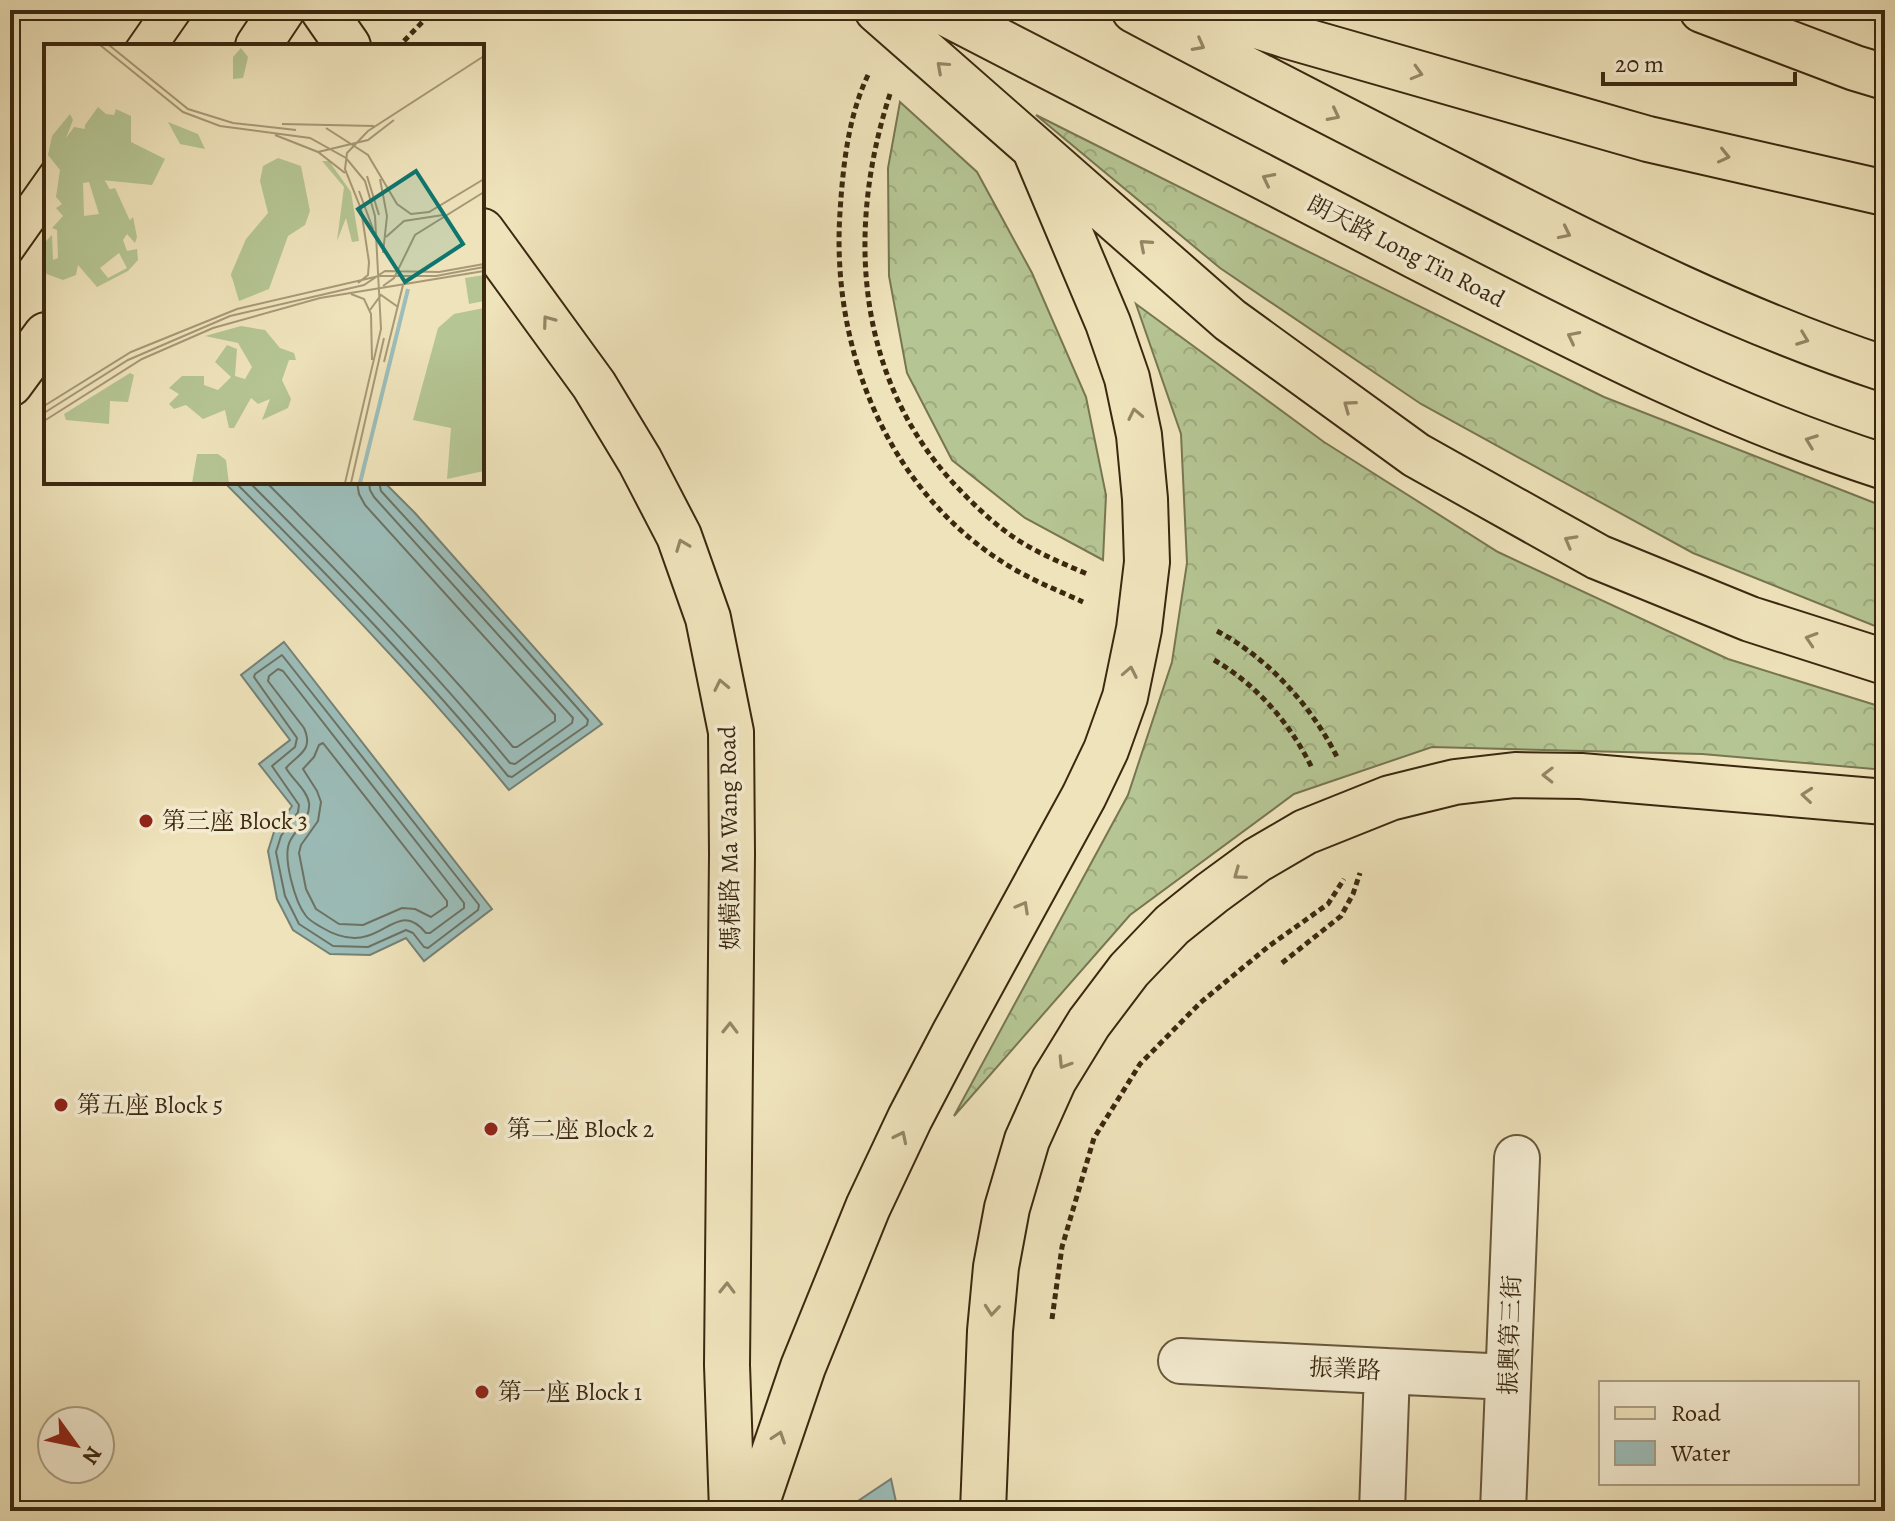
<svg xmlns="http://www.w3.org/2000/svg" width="1895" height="1521" viewBox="0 0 1895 1521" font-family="Alegreya,'Noto Serif TC',serif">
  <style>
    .forest { fill: url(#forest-crowns); stroke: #787651; stroke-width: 2 }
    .water { fill: #9cbdb9; stroke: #758175; stroke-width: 2 }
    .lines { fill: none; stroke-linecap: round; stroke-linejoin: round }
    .shore { stroke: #6c7264; stroke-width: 2 }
    .minor-casing { stroke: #68573a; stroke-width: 48 }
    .major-casing { stroke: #3b280f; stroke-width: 48 }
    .path { stroke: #3b280f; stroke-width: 5; stroke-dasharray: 6 4; stroke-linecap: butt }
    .minor { stroke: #f5edd3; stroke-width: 44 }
    .major { stroke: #efe3bb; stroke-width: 44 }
    .tram { stroke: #3b280f; stroke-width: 2 }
    .oneway { stroke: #958665 }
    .poi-dot { fill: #8f2418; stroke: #f5edd3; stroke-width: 3 }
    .labels { text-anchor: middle; stroke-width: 7; stroke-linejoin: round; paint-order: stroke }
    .street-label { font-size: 24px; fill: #3b280f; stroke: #f5edd3 }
    .poi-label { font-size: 24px; fill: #3b280f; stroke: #f5edd3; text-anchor: start }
    .inset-river { fill: none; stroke: #9cbdb9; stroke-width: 4 }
    .inset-road { fill: none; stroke: #a79876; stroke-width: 2 }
    .view { fill: #0f766e; fill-opacity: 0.15; stroke: #0f766e; stroke-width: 4 }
    .inset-edge { fill: none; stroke: #3b280f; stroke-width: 4 }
  </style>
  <defs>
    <pattern id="forest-crowns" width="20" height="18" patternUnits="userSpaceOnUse" patternTransform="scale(2)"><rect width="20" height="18" fill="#b5c593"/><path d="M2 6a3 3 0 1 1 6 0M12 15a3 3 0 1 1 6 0" fill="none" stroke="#9da97e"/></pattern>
  </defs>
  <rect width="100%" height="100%" fill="#efe3bb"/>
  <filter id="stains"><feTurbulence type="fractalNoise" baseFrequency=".0025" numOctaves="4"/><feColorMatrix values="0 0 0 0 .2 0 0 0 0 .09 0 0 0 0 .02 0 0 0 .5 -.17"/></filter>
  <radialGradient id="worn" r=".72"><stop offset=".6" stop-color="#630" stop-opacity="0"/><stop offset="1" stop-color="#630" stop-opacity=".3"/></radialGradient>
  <!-- forest -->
  <path class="forest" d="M900,102L977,172L1032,273L1086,397L1106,495L1103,560L1025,518L952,460L907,373L889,276L888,168Z
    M1036,115L1299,247L1604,397L1885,507V630L1693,553L1421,404L1220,268Z
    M1136,304L1324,442L1498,552L1728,659L1885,708V770L1702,754L1432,747L1294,794L1130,915L954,1116L1128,795L1172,662L1187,563L1181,434Z"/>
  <!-- water -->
  <path class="water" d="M224,482H384L415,513L602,724L509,790C419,681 323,582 224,482Z
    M284,642L492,909L424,961L406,938L370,955L330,954L293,930L277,899L268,851L274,832L292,806L259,764L290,740L241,675Z
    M891,1479L898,1511H843Z"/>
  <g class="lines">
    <!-- shore -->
    <path class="shore" d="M235,482C330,577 423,673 508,776L512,777L587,725L588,720L511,633L381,491L379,482
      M249,482C339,572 428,664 510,763L515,764L572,723L573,718L374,497L370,490L369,482
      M266,482C351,567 435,655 513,747H517L555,721V715L365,505L359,494L357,482
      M282,655L479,905L478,910L428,948L424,947L413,933L406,930L368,947L333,946L299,924L285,896L276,852L281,836L298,812L299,805L272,766L295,747L297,738L254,677L255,674Z
      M278,669L283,671L464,903V908L430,933H426C404,906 391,929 367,936C351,941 334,935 321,927C316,924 310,921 306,916C295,902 282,857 290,841C296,829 311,818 309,803C307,790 292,779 286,768C298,754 314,751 304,728L268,681L269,676Z
      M323,743L447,901V906L431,917L415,909L402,908L363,925L339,924L316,909L306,889L299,853L301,845L318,821L321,802L317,791L303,769L314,757L319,745Z"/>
    <!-- minor casing -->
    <g class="minor-casing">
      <path id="minor" d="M1181,1361L1508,1377
        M1382,1511L1387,1371
        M1503,1511L1517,1158"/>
    </g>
    <!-- major casing -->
    <g class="major-casing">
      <path id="major" d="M323,10L348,46
        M877,10L1230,320L1416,455L1598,557L1750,619L1885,662
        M939,10C1098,91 1258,174 1417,257C1569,335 1721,415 1885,467
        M1134,10C1248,71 1364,130 1480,189C1611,256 1745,323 1885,369
        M1208,10L1288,36L1648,139L1885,193
        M1702,10L1855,68L1885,77
        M258,46L282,10
        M482,231L594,385L640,461L679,536L708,618L731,732L732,854L727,1365L732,1511
        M10,384L46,335
        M754,1511L803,1367L868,1207L910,1118L955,1032L1084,796L1106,750L1125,697L1139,629L1147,562L1145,499L1139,435L1127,378L1108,323L1035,150
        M983,1511L990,1331L996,1267L1007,1208L1027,1140L1054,1080L1089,1023L1129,970L1172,925L1212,893L1257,860L1305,832L1390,798L1455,782L1515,775L1581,776L1885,802"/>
    </g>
    <!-- path -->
    <path class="path" d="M514,10L516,11
      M404,41L434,10
      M868,75C848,117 843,166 840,212C831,346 885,486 1001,561C1026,578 1055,589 1083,602
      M890,94C846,229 855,379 957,487C976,507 997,527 1021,542C1042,555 1064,564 1087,574
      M1217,631C1268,658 1312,706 1338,759
      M1214,660C1257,685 1290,723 1312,768
      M1282,963L1341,916L1353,894L1360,873
      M1052,1319L1062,1247L1094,1138L1140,1064L1200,1003L1269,946L1328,904L1344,879"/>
    <!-- minor -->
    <use href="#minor" class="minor"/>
    <!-- major -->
    <use href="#major" class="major"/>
    <!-- tram -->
    <path class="tram" d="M124,46L149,10
      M171,46L196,10
      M10,210L46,159
      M10,275L46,224"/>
  </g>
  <!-- one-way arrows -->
  <defs><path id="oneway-chevron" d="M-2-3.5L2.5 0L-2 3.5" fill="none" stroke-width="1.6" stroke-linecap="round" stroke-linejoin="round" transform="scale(2)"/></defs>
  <g class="oneway">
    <use href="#oneway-chevron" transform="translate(1199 45) rotate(28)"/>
    <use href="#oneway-chevron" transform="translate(942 67) rotate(-138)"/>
    <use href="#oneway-chevron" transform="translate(1417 73) rotate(16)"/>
    <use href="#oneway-chevron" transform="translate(1334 115) rotate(27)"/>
    <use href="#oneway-chevron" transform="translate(1724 156) rotate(13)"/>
    <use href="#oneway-chevron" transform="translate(1268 179) rotate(-153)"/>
    <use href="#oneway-chevron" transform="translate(1565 233) rotate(26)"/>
    <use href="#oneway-chevron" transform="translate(1145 245) rotate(-139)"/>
    <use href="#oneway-chevron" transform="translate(548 321) rotate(-126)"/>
    <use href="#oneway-chevron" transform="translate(1573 337) rotate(-153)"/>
    <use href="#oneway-chevron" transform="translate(1803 339) rotate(21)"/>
    <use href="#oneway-chevron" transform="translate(1349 406) rotate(-144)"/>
    <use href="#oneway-chevron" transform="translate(1135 414) rotate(-102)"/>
    <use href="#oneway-chevron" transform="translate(1811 441) rotate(-159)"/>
    <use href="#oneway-chevron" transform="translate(1570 541) rotate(-151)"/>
    <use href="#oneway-chevron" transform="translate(682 545) rotate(-111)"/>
    <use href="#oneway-chevron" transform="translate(1811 639) rotate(-162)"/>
    <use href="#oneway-chevron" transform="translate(1130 672) rotate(-79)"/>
    <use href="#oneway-chevron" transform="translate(721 685) rotate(-102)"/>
    <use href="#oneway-chevron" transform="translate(1548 775) rotate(-179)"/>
    <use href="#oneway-chevron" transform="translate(1807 795) rotate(-175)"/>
    <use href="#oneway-chevron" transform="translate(1239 874) rotate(144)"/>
    <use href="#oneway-chevron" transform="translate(1023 907) rotate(-61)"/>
    <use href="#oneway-chevron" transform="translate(730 1028) rotate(-89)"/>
    <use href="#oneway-chevron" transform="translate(1064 1063) rotate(122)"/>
    <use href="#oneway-chevron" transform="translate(901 1137) rotate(-64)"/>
    <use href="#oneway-chevron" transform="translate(727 1288) rotate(-89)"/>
    <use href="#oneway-chevron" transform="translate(992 1310) rotate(95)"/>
    <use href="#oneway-chevron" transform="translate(779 1437) rotate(-71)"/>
  </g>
  <!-- markers -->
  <g class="poi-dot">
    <circle cx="146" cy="821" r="8"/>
    <circle cx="61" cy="1105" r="8"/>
    <circle cx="491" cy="1129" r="8"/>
    <circle cx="482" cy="1392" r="8"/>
  </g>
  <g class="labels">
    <!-- street labels -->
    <g class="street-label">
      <text transform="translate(1406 251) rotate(27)" y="8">朗天路 Long Tin Road</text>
      <text transform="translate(729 838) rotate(-91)" y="8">媽橫路 Ma Wang Road</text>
      <text transform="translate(1510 1335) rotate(-88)" y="8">振興第三街</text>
      <text transform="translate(1345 1369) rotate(3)" y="8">振業路</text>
    </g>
    <!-- poi labels -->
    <g class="poi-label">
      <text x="162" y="829">第三座 Block 3</text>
      <text x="77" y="1113">第五座 Block 5</text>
      <text x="507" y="1137">第二座 Block 2</text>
      <text x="498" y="1400">第一座 Block 1</text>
    </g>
  </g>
  <!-- overview -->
  <g transform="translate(44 44)">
    <rect width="440" height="440" fill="#efe3bb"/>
    <path d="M124,78L154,90L161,105L136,100Z" fill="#b5c593"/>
    <path d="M197,4L204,13L202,22L199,34L189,35V13ZM26,70L29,76L22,94L30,83L41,85L60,135L84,178L89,173L93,193L91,199L83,190L79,196L83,207L93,205L94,216L84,227L53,243L34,221L32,231L19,236L0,229V199L8,191L9,216L14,214L13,186L8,184L19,172L12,164L18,160L12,153L16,126L4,111L8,92ZM45,138L55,170L40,172L39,139ZM75,209L83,224L64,234L56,224ZM234,114L257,122L266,167L261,181L244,192L225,245L195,257L187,230L202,195L224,169L216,137L219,122ZM278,117H285L307,148L315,197L308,198L302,174L293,197L300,143ZM197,282L221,286L236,304L250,309L252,316H245L238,336L247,355L244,364L218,376L226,355L214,360L207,354L190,384H185L181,366L159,375L142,361L130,365L125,360L135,350L125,344L138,332H160V341L174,346L187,333L171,318L183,301L193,305L191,332L201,335L208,323L194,299L161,292ZM153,410H174L182,416L185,439H148Z" fill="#b5c593" fill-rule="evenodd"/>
    <path d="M54,63L62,70L70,71L72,65L87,72V98L121,115L108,141L37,134L41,81ZM233,117L256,129L261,160L235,169L220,145L223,121ZM71,144L87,179L72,193L56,186L65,167L59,147ZM218,176L235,177L227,214L210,232L191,237L187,232Z" fill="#b5c593"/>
    <path d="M440,231V257L425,260L421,234ZM440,264V427L403,435L407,384L369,376L394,284L410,270ZM86,329L90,331L84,358L66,357L65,380L22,376L20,370Z" fill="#b5c593"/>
    <path class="inset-river" d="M316,439L364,245"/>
    <path class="inset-road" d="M56,1L139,68L176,82L266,94L302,114L321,137L331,172L337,285L301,439M65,1L144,65L189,79L252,86M238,80L330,82M282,84L324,111L353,160L367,170L385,168L440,135M231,91L274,108L301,129M274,108L324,96L350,76M323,132L335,171M336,135L343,172L339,209M315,147L329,185M342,193L360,177L399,171M314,239L324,231L325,218L317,165L301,125L303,109L324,87L440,12M339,242L350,234L371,191L440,148M307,250L320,255L327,270L328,316M326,266L337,251L354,263M340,318L359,241M0,362L87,308L193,265L335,232H392L440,223M0,369L84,316L186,272L320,241L341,227L395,228L440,220M0,377L98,315L169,284L276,254L440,227M307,439L340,294"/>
    <path class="view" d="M372,127L419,200L361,238L314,165Z"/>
    <rect width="440" height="440" class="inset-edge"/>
  </g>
  <!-- margin -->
  <rect width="1895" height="1521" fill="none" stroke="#efe3bb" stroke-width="40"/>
  <rect x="12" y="12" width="1871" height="1497" fill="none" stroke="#3b280f" stroke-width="4"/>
  <rect x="20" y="20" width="1855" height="1481" fill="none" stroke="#3b280f" stroke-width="2"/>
  <!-- legend -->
  <rect x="1599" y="1381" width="260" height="104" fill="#f5edd3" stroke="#ab9e85" stroke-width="2"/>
  <rect x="1615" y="1407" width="40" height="12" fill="#efe3bb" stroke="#ab9e85" stroke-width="2"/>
  <text x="1671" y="1421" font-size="24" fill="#3b280f">Road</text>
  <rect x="1615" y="1441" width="40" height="24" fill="#9cbdb9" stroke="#ab9e85" stroke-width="2"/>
  <text x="1671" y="1461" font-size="24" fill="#3b280f">Water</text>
  <!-- north arrow -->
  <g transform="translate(76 1445) rotate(123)"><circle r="38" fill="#f5edd3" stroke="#ab9e85" stroke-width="2"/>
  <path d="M0-6L14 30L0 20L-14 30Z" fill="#8f2418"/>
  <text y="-12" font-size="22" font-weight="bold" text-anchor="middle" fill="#3b280f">N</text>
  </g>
  <!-- scale -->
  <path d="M1603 72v12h192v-12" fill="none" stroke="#3b280f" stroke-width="4"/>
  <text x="1615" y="72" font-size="24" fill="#3b280f" stroke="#f5edd3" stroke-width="6" paint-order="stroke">20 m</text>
  <rect width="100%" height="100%" filter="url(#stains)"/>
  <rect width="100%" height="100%" fill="url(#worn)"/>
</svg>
